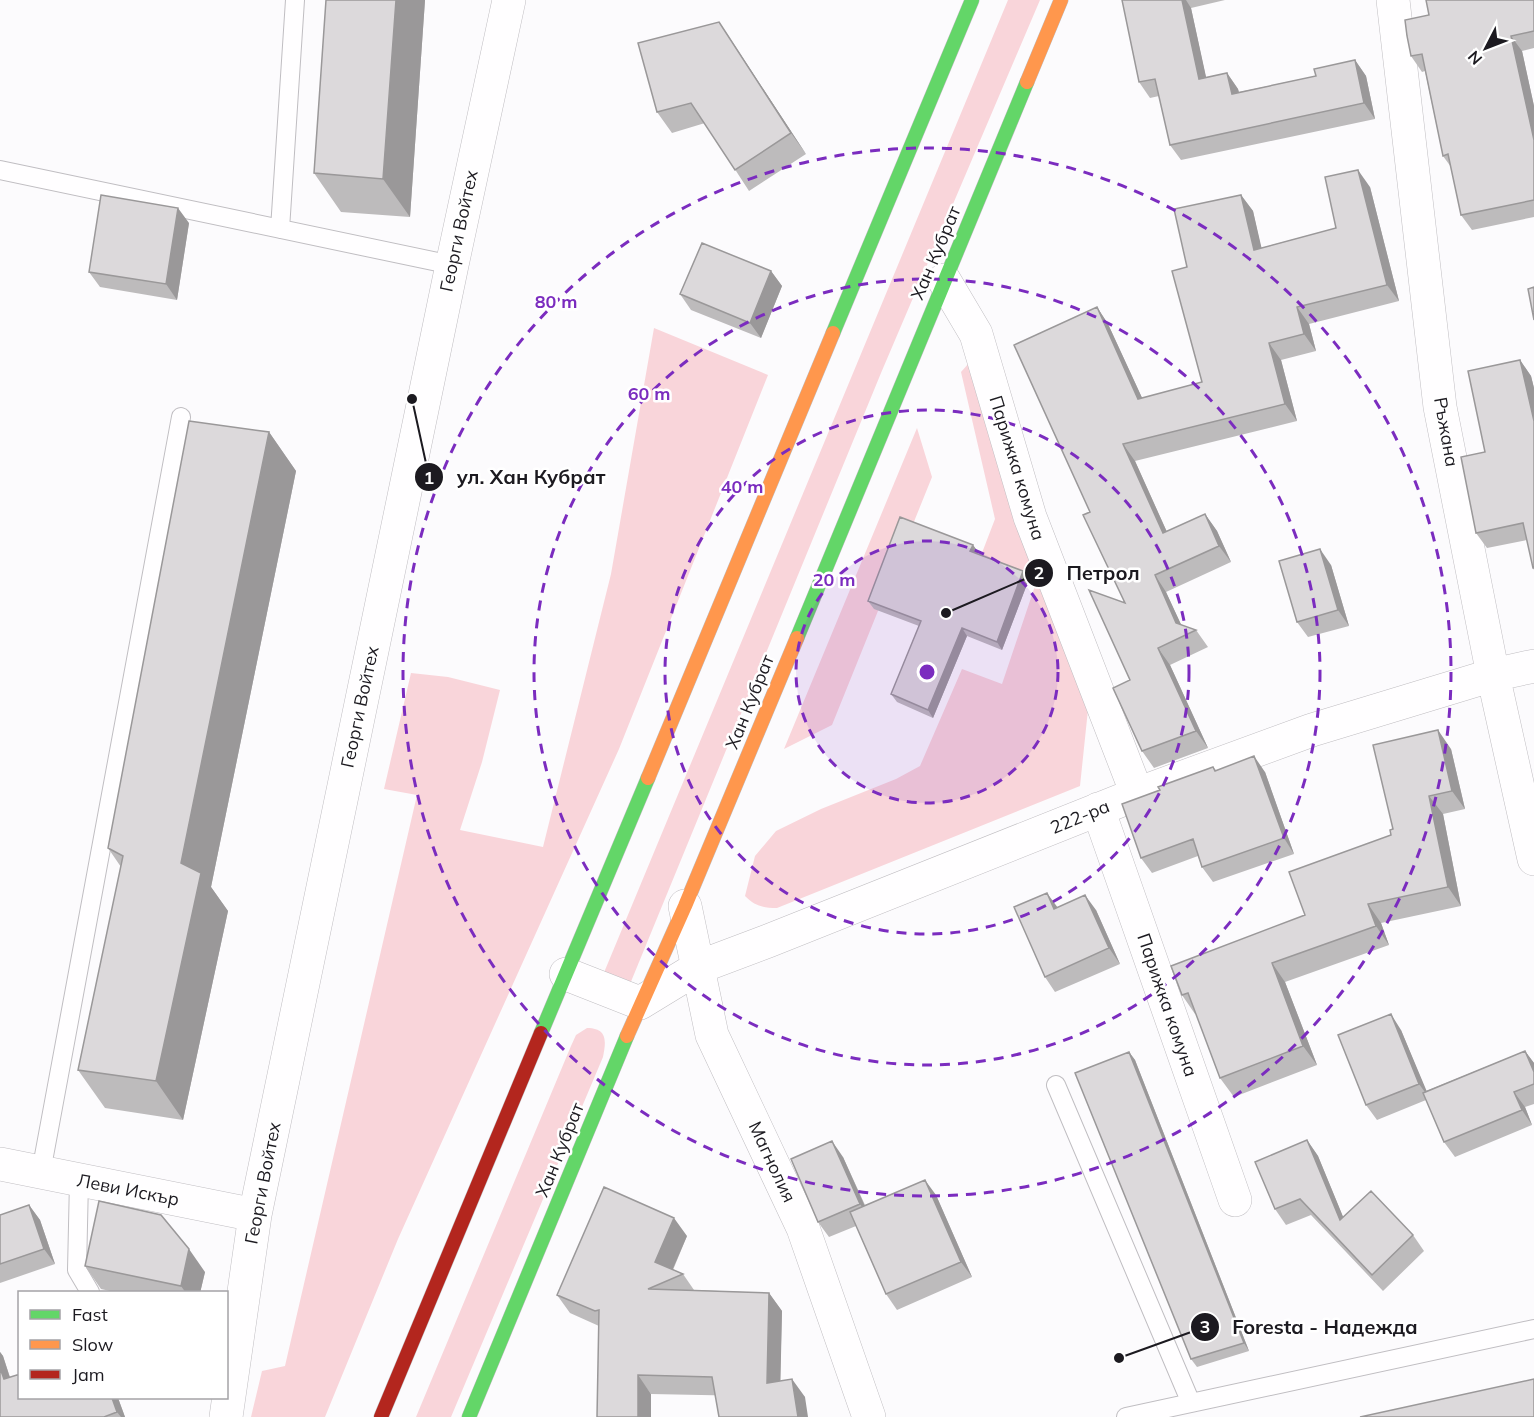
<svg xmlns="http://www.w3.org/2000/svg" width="1534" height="1417" viewBox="0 0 1534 1417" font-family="Mulish,sans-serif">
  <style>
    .green { fill: #f9d5da }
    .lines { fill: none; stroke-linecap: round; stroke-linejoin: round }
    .lane-casing { stroke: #c0bec2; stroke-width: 20 }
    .street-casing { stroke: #c0bec2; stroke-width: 34 }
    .fast-casing { stroke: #c0bec2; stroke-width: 15 }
    .slow-casing { stroke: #c0bec2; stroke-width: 15 }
    .jam-casing { stroke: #c0bec2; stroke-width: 15 }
    .lane { stroke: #fffeff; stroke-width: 18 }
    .street { stroke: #fffeff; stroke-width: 33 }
    .fast { stroke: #63d668; stroke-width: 14 }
    .slow { stroke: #ff974d; stroke-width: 14 }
    .jam { stroke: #b3261e; stroke-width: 14 }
    .wall { fill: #bdbbbc }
    .shaded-wall { fill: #9a9899 }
    .building { fill: #dcd9db; stroke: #9a9899; stroke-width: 1.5 }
    .ring { fill: none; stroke: #7b2cbf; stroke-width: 3; stroke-dasharray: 10 8 }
    .labels { text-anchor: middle; stroke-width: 5; stroke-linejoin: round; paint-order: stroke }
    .street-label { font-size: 18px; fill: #1c1a20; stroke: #fff }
    .centre { fill: #7b2cbf; stroke: #fff; stroke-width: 3 }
    .ring-label { font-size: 18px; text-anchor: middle; font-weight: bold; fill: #7b2cbf; stroke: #fff; stroke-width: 5; stroke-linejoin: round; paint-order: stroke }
    .leader { fill: none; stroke: #1c1a20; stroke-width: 2 }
    .callout-dot { fill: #1c1a20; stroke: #fff; stroke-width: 2 }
    .mark-label { font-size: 18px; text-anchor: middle; font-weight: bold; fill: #fff }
    .callout-label { font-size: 20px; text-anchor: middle; font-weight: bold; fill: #1c1a20; stroke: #fff; stroke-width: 5; stroke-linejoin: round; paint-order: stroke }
  </style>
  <rect width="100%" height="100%" fill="#fcfbfd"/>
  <!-- green -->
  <path class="green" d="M1008,0H1040L881,373L630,984L603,975Z
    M654,328L768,375L619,749L398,1239L325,1417H251L262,1371L285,1366L417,795L384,789L411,673L448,677L500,690L482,762L460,830L543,847L611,574Z
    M977,354L1089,700L1080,786L777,908C763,908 755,906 745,896L755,856L776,831L821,809L896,779L920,766L962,669L1002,684L1037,580L980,558L995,519L961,372Z
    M917,428L932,477L832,725L784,749Z
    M587,1028C608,1028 606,1042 603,1057L451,1417H416L571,1046L576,1035Z"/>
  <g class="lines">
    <!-- lane casing -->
    <g class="lane-casing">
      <path id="lane" d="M0,170L452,265
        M280,229L295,0
        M1056,1085L1191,1403
        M41,1172L181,417
        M79,1181L77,1270L90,1292
        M1126,1417L1534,1329"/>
    </g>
    <!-- street casing -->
    <g class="street-casing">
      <path id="street" d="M1393,0L1440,407L1493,675L1534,859
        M944,280L976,334L1030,517L1137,794
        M1098,809L1235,1200
        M685,906L712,1035L803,1228L869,1417
        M566,974L640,1003L699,967L768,941L1137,794L1312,730L1493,675L1534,666
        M0,1164L255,1215
        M226,1417L255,1215L452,265L509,0"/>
    </g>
    <!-- fast casing -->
    <g class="fast-casing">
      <path id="fast" d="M833,333L972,0
        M797,638L1027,82
        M541,1033L648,778
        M469,1417L627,1036"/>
    </g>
    <!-- slow casing -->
    <g class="slow-casing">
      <path id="slow" d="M1027,82L1061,0
        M648,778L833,333
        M627,1036L685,906L797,638"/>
    </g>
    <!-- jam casing -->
    <g class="jam-casing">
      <path id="jam" d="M381,1417L541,1033"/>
    </g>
    <!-- lane -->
    <use href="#lane" class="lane"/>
    <!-- street -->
    <use href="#street" class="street"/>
    <!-- fast -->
    <use href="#fast" class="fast"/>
    <!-- slow -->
    <use href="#slow" class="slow"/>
    <!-- jam -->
    <use href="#jam" class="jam"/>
  </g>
  <!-- wall -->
  <path class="wall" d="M326,0H425L410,217L341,212L314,173Z
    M1122,0H1225L1191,8L1206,78L1227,73L1238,89L1239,92L1316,76L1355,60L1366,76L1375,119L1181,160L1170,145L1159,96L1150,98L1139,82Z
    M1534,0V48L1522,51L1534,106V217L1472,230L1461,215L1451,167L1443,156L1425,71L1422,72L1411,56L1429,15Z
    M719,22L733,43L806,154L749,191L705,123L672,133L657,112Z
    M1370,187L1399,301L1309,324L1316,351L1281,360L1297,421L1135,461L1167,532L1205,514L1217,531L1231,562L1166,592L1181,625L1196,630L1208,647L1170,665L1208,748L1154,768L1142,751L1130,680L1125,603L1090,512L1097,307L1108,324L1142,398L1202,382L1187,267L1241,195L1253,211L1261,248L1336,228Z
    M189,223L177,300L100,287L89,272Z
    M771,271L782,286L761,338L691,310L680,294Z
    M1520,360L1531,376L1534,388V570L1533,568L1527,540L1487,548L1476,533L1485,452Z
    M269,432L296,471L211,887L228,911L183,1120L105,1108L78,1070L121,867L108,848Z
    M973,545L978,552V554L1023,571L1029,579L1002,650L967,636L933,718L897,702L891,694L919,626L874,609L868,601Z
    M1331,565L1349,626L1308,637L1297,622Z
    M1451,749L1465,809L1443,814L1461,906L1381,923L1389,945L1285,982L1317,1065L1234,1097L1220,1078L1196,1014H1195L1182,995L1305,915L1391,835L1393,829Z
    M1213,767L1216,770L1265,772L1294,854L1213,882L1202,867L1198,856L1152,873L1141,858L1160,790Z
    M1057,907L1096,910L1120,964L1055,992L1045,977Z
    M1401,1030L1426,1091L1525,1051L1534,1063V1104L1525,1107L1532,1125L1455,1157L1444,1142L1426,1100L1377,1120L1366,1105Z
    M1129,1052L1135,1060L1249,1351L1197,1367L1191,1359Z
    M1307,1140L1318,1156L1343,1217L1413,1235L1424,1251L1383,1291L1311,1215L1286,1225L1275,1209Z
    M843,1157L865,1205L936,1195L972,1277L897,1310L886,1294L856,1226L829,1237L818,1222Z
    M29,1205L40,1220L55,1264L0,1283V1215Z
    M687,1236L673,1270L683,1274L694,1290L769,1293L782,1311L780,1381L805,1397L651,1394L599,1326L570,1313L557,1295Z
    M85,1266L205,1272L200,1293H119L101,1289Z
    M0,1352L3,1356L10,1377L118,1398L125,1417H0Z"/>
  <!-- shaded-wall -->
  <path class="shaded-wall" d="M396,0H425L410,217L383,179Z
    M1182,0H1186L1191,8L1210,95L1199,79Z
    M719,22L733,43L806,154L791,133Z
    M1511,36L1522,51L1534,106V140Z
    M1355,60L1366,76L1375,119L1364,103Z
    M1227,73L1238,89L1243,109L1232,94Z
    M1358,170L1370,187L1399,301L1387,285Z
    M1241,195L1253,211L1266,267L1254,250Z
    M178,208L189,223L177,300L166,284Z
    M771,271L782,286L761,338L750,323Z
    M1097,307L1108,324L1150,415L1138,399Z
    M1297,307L1309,324L1316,351L1304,334Z
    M1269,343L1281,360L1297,421L1285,404Z
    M1520,360L1531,376L1534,388V421Z
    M269,432L296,471L211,887L228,911L183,1120L156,1081L181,863Z
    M1123,444L1135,461L1175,550L1163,533Z
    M1205,514L1217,531L1231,562L1219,546Z
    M973,545L978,552L975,559L970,551Z
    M1320,549L1331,565L1349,626L1338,610Z
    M1023,571L1029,579L1002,650L997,642Z
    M1155,575L1166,592L1186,635L1176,623Z
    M962,628L967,636L933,718L928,710Z
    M1158,648L1170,665L1208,748L1196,731Z
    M1438,730L1451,749L1465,809L1452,791Z
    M1254,756L1265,772L1294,854L1284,838Z
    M1429,796L1443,814L1461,906L1448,887Z
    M1047,893L1058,908L1054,909Z
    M1085,895L1096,910L1120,964L1109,948Z
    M1368,904L1381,923L1389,945L1376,926Z
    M1272,963L1285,982L1317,1065L1303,1046Z
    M1391,1014L1401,1030L1430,1099L1419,1084Z
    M1525,1051L1534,1063V1072Z
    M1129,1052L1135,1060L1249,1351L1244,1343Z
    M1514,1092L1525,1107L1532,1125L1522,1110Z
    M1307,1140L1318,1156L1351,1236L1340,1220Z
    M832,1141L843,1157L871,1220L860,1204Z
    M925,1180L936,1195L972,1277L961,1262Z
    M29,1205L40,1220L55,1264L44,1249Z
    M674,1218L687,1236L668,1280L655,1262Z
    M189,1249L205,1272L200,1293H186L181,1286Z
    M769,1293L782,1311L780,1401L767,1383Z
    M0,1352L3,1356L16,1397L4,1379L0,1368Z
    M638,1375L651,1394V1417H638Z
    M792,1379L805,1397L808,1417H798Z
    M112,1398H118L125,1417H121L117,1412Z"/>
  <!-- building -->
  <path class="building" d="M326,0H396L383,179L314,173Z
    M1122,0H1182L1199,79L1227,73L1232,94L1316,76L1314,69L1355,60L1364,103L1170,145L1155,79L1139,82Z
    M1426,0H1534V31L1511,36L1534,140V200L1461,215L1448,154L1443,156L1422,54L1411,56L1407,36L1405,20L1429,15Z
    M719,22L791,133L735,170L691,103L657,112L638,43Z
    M1358,170L1387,285L1297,307L1304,334L1269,343L1285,404L1123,444L1163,533L1205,514L1219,546L1155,575L1176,623L1196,630L1158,648L1196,731L1142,751L1113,688L1130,680L1089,590L1125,603L1083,515L1090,512L1014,345L1097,307L1138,399L1202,382L1172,271L1187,267L1174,209L1241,195L1254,250L1336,228L1325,177Z
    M101,195L178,208L166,284L89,272Z
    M702,243L771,271L750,323L680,294Z
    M1534,287V320L1528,289Z
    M1520,360L1534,421V568H1533L1523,523L1476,533L1461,457L1485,452L1468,371Z
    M189,421L269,432L181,863L201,873L156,1081L78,1070L123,856L108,848Z
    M900,517L973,545L970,551L1023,571L997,642L962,628L928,710L891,694L921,621L868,601Z
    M1320,549L1338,610L1297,622L1279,561Z
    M1438,730L1452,791L1429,796L1448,887L1368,904L1376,926L1272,963L1303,1046L1220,1078L1188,993L1182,995L1171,966L1305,915L1289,872L1391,835L1390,830L1393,829L1373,745Z
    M1254,756L1284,838L1202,867L1193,839L1141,858L1122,804L1160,790L1158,787L1213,767L1215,771Z
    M1047,893L1054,909L1085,895L1109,948L1045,977L1014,907Z
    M1391,1014L1419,1084L1366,1105L1338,1035Z
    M1525,1051L1534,1072V1084L1514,1092L1522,1110L1444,1142L1423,1093Z
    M1129,1052L1244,1343L1191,1359L1075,1073Z
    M1307,1140L1340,1220L1371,1191L1413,1235L1372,1275L1300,1199L1275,1209L1255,1162Z
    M832,1141L860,1204L818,1222L791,1159Z
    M925,1180L961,1262L886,1294L850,1212Z
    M604,1187L674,1218L655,1262L683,1274L648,1289L769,1293L767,1383L792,1379L798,1417H719L712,1377L638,1375V1417H597L599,1310L595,1311L557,1295Z
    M99,1201L161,1215L189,1249L181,1286L85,1266Z
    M29,1205L44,1249L0,1264V1215Z
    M0,1368L4,1379L20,1374V1398H112L117,1412L104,1417H0Z
    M1534,1379V1417H1360Z"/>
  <!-- distance rings -->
  <circle cx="927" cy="672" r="131" fill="#7b2cbf" fill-opacity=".12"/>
  <g class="ring">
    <circle cx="927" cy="672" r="131"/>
    <circle cx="927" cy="672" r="262"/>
    <circle cx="927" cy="672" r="393"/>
    <circle cx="927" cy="672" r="524"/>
  </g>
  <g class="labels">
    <!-- street labels -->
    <g class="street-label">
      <text transform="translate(459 231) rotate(-78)" y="6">Георги Войтех</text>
      <text transform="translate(936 253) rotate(-67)" y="6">Хан Кубрат</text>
      <text transform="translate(1446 432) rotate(80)" y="6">Ръжана</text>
      <text transform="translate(1017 468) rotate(73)" y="6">Парижка комуна</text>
      <text transform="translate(750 702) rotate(-68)" y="6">Хан Кубрат</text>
      <text transform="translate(360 707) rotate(-78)" y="6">Георги Войтех</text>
      <text transform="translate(1080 817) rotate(-22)" y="6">222-ра</text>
      <text transform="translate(1167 1005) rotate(71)" y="6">Парижка комуна</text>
      <text transform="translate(560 1150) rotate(-68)" y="6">Хан Кубрат</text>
      <text transform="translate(772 1162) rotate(65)" y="6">Магнолия</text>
      <text transform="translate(263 1183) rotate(-79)" y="6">Георги Войтех</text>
      <text transform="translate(128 1190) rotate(11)" y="6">Леви Искър</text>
    </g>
  </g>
  <circle cx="927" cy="672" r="9" class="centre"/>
  <g class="ring-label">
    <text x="556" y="308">80 m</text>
    <text x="649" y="400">60 m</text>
    <text x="742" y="493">40 m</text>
    <text x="834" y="586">20 m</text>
  </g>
  <!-- callouts -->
  <path class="leader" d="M412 399L429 477M946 613L1039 573M1119 1358L1205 1327"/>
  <g class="callout-dot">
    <circle cx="412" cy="399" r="6"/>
    <circle cx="946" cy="613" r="6"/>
    <circle cx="1119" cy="1358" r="6"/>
    <circle cx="429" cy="477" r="15"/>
    <circle cx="1039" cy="573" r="15"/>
    <circle cx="1205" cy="1327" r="15"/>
  </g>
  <g class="mark-label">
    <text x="429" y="484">1</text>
    <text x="1039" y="579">2</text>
    <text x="1205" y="1333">3</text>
  </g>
  <g class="callout-label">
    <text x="531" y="484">ул. Хан Кубрат</text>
    <text x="1103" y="580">Петрол</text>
    <text x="1325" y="1334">Foresta - Надежда</text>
  </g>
  <!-- legend -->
  <rect x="18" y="1291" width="210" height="108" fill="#ffffff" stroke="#a4a3a6" stroke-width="1.5"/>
  <rect x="30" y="1310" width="30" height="9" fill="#63d668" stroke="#a4a3a6" stroke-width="1.5"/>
  <text x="72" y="1321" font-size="18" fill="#1c1a20">Fast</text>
  <rect x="30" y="1340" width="30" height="9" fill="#ff974d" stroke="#a4a3a6" stroke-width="1.5"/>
  <text x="72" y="1351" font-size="18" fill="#1c1a20">Slow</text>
  <rect x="30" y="1370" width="30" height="9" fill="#b3261e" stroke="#a4a3a6" stroke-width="1.5"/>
  <text x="72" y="1381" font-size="18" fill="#1c1a20">Jam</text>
  <!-- north arrow -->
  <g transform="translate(1486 48) rotate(228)" stroke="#ffffff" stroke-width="4.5" paint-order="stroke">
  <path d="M0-4.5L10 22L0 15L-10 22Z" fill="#1c1a20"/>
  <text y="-9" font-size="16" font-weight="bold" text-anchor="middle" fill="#1c1a20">N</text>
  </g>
</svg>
